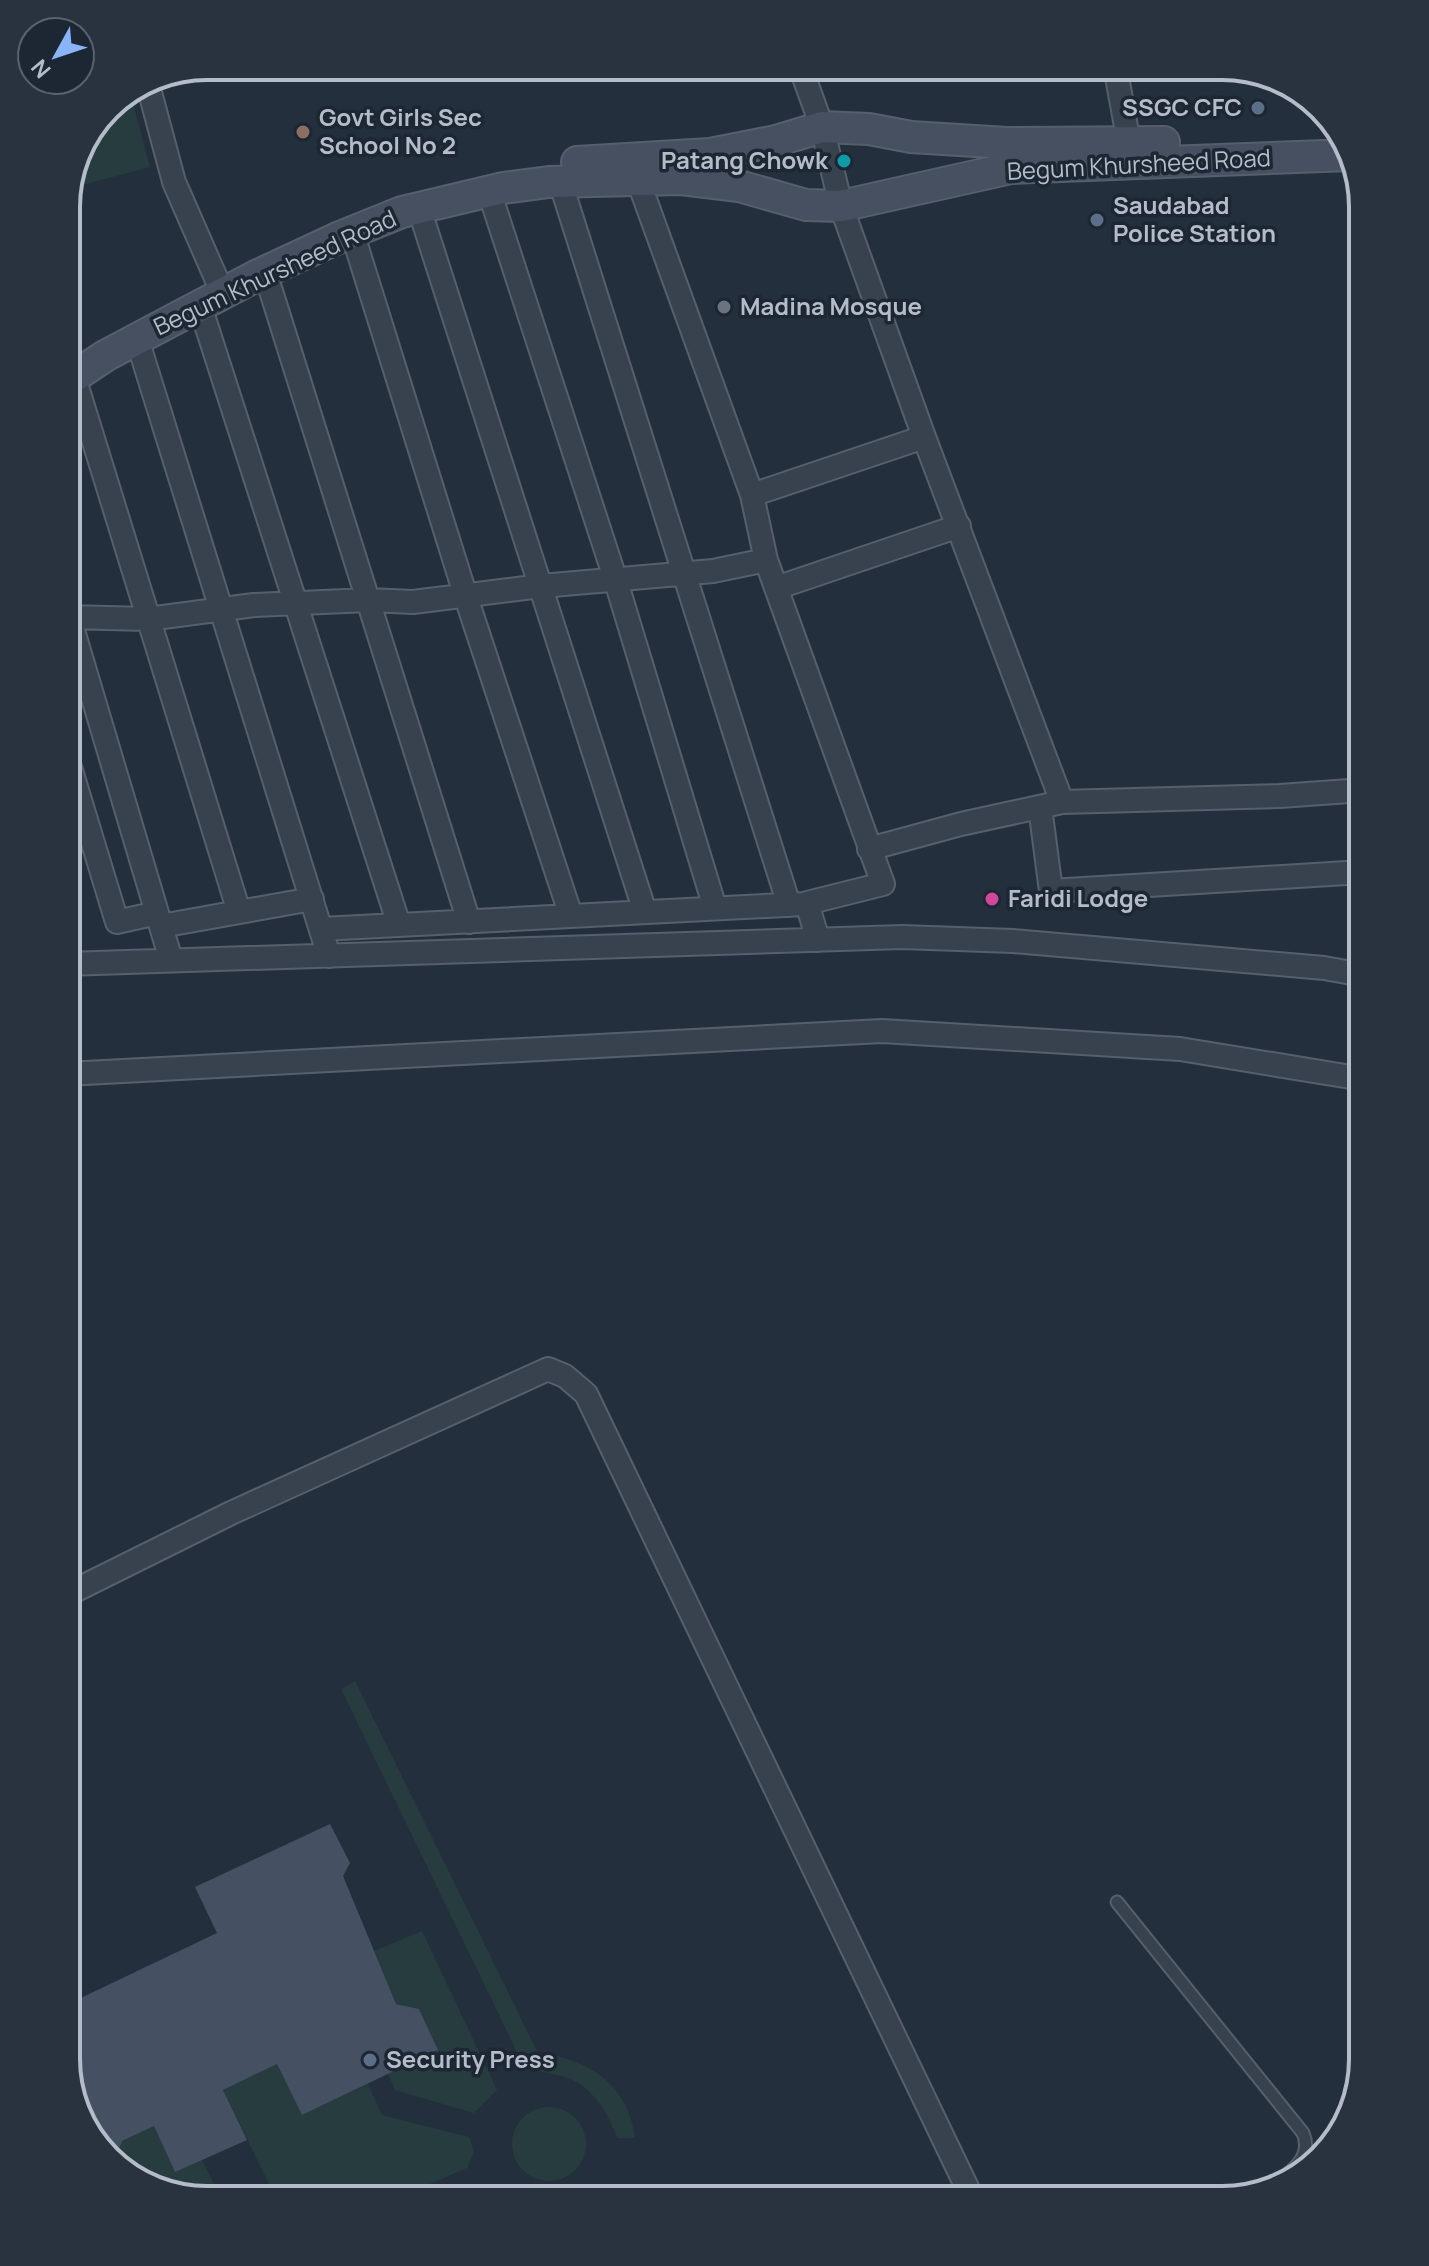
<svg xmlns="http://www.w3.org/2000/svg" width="1429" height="2266" viewBox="0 0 1429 2266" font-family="Manrope,sans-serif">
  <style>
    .green { fill: #263c3f }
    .building { fill: #455162 }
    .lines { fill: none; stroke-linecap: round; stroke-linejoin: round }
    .service-casing { stroke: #565f6c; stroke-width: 15 }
    .minor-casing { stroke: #565f6c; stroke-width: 26 }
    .secondary-casing { stroke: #565f6c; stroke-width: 34 }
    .service { stroke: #38414e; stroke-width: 11 }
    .minor { stroke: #38414e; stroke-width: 22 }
    .secondary { stroke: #465061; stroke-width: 30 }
    .service-dot { fill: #5c6f8a; stroke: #1d2633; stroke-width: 3 }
    .education-dot { fill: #8d6e63; stroke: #1d2633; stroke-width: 3 }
    .culture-dot { fill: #0f9aa8; stroke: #1d2633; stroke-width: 3 }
    .worship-dot { fill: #6b7280; stroke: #1d2633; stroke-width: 3 }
    .hotel-dot { fill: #d1479c; stroke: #1d2633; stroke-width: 3 }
    .labels { text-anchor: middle; stroke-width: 7; stroke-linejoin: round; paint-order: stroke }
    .poi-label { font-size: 24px; font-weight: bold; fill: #b4bcc9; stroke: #1d2633; text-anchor: start }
    .street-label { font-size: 24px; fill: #b4bcc9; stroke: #1d2633 }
    .rim { fill: none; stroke: #b4bcc9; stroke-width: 4 }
  </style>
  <rect width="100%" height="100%" fill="#242f3e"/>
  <!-- green -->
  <path class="green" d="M130,92L150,167L71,188L108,107Z
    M355,1681L538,2053C589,2059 628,2084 635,2138H617C610,2116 595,2091 573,2080C550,2069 536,2079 518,2054L341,1689Z
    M422,1931L497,2090L474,2113L395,2090L388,2074L438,2050L419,2009L396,2004L374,1951Z
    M277,2064L302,2115L368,2084L382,2115L469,2137L474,2152L467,2168L392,2200H277L223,2090Z
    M512 2144a37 37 0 1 1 74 0a37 37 0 1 1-74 0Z
    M154,2126L175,2171L202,2160L222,2200H198L129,2177L115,2161L122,2141Z"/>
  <!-- building -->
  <path class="building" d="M330,1824L350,1863L343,1876L396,2004L419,2009L438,2050L302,2115L277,2064L223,2090L247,2140L175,2172L154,2126L122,2141L115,2161L81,2122L66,2059V2005L217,1933L195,1887Z"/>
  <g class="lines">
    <!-- service casing -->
    <g class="service-casing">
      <path id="service" d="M1117,1902L1303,2133C1314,2159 1288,2173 1270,2189"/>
    </g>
    <!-- minor casing -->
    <g class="minor-casing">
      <path id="minor" d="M800,66L822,127L841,206L924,437L1062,802
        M1115,66L1129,143
        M147,81L174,182L223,294
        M638,180L752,495L766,560L883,884L807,903L818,940
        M560,181L789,905
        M489,191L615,578L715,908
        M419,208L645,912
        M352,232L466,597L571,916
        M265,272L469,922
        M200,306L399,925
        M137,339L329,956
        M74,377L239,912
        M752,495L924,437
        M776,588L959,526
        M66,607L171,960
        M66,617L148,619L254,605L369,600L413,602L541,586L713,571L766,560
        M66,754L117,922L157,913
        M1040,807L1051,891L1363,872
        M869,849L961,824L1062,802L1280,796L1363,790
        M161,926L312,899
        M321,929L803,904
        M66,964L902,937L1013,941L1324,968L1363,975
        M66,1074L882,1031L1180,1049L1363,1079
        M66,1595L231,1513L548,1369L565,1376L586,1394L973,2200"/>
    </g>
    <!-- secondary casing -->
    <g class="secondary-casing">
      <path id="secondary" d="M577,162L710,154L776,141L822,127L869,129L911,137L1007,143L1164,142
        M66,382L105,356L137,339L256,276L340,237L402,212L503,188L549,182L681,179L739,186L806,205L841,206L1011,168L1351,155"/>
    </g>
    <!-- service -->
    <use href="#service" class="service"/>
    <!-- minor -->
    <use href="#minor" class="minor"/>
    <!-- secondary -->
    <use href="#secondary" class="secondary"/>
  </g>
  <!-- markers -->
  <g class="service-dot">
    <circle cx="1258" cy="108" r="8"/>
    <circle cx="1097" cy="220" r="8"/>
    <circle cx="370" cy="2060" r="8"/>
  </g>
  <circle class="education-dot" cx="303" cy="132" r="8"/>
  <circle class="culture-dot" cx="844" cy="161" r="8"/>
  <circle class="worship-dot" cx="724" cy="307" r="8"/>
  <circle class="hotel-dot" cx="992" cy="899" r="8"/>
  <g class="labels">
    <!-- poi labels -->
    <g class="poi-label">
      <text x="1242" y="116" text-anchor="end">SSGC CFC</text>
      <text x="319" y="126">Govt Girls Sec<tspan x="319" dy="28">School No 2</tspan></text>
      <text x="828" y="169" text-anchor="end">Patang Chowk</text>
      <text x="1113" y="214">Saudabad<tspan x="1113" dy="28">Police Station</tspan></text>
      <text x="740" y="315">Madina Mosque</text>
      <text x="1008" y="907">Faridi Lodge</text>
      <text x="386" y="2068">Security Press</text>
    </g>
    <!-- street labels -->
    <g class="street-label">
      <text transform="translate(1139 165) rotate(-3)" y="8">Begum Khursheed Road</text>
      <text transform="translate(275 273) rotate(-25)" y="8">Begum Khursheed Road</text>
    </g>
  </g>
  <!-- crop -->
  <path d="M0 0H1429V2266H0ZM207 80H1222A127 127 0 0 1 1349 207V2059A127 127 0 0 1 1222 2186H207A127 127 0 0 1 80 2059V207A127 127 0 0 1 207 80Z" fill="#29323f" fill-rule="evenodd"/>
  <path class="rim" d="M207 80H1222A127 127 0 0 1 1349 207V2059A127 127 0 0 1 1222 2186H207A127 127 0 0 1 80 2059V207A127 127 0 0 1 207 80Z"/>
  <!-- north arrow -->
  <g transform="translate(56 56) rotate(230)"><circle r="38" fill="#1d2633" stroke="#59626f" stroke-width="2"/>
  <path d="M0-6L14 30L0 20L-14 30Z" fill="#8ab4f8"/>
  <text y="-12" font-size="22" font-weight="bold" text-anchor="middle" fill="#b4bcc9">N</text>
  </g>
</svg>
